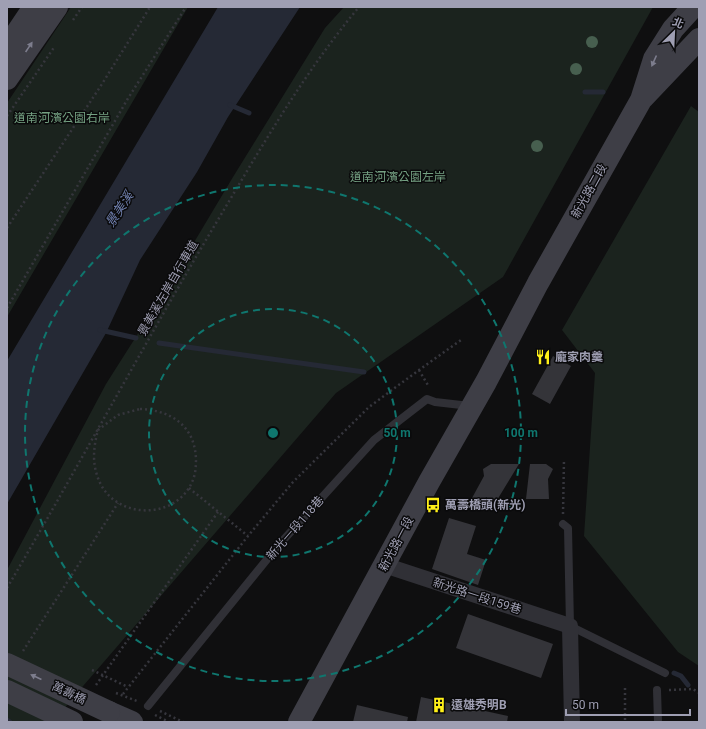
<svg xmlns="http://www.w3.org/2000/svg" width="706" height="729" viewBox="0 0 706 729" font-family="Roboto,'Noto Sans TC',sans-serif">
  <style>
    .green { fill: #1b231e }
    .water { fill: #252935 }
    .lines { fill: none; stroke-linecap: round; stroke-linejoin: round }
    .stream { stroke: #252935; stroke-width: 5 }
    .building { fill: #343439 }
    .path { stroke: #36363d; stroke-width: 2.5; stroke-dasharray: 2 3; stroke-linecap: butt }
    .lane { stroke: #303036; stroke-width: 8 }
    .street { stroke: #303036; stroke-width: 16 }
    .secondary { stroke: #3e3e46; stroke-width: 22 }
    .path-bridge { stroke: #36363d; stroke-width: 2.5; stroke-dasharray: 2 3; stroke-linecap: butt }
    .secondary-bridge { stroke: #3e3e46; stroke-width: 22 }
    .tree { fill: #475f4f }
    .oneway { fill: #7d7d8d }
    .ring { fill: none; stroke: #0f766e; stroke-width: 2; stroke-dasharray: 7 5 }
    .labels { text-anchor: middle; stroke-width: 3; stroke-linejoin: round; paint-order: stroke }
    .park-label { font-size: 12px; fill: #74a082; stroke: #0a0a0b }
    .street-label { font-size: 12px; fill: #9f9fb3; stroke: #0a0a0b }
    .poi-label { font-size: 12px; font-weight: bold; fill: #9f9fb3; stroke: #0a0a0b; text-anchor: start }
    .water-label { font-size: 13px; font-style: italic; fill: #7282b2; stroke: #0a0a0b }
    .centre { fill: #0f766e; stroke: #0a0a0b; stroke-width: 2 }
    .ring-label { font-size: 12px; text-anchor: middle; font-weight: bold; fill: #0f766e; stroke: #0a0a0b; stroke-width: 3; stroke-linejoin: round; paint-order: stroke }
  </style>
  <rect width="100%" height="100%" fill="#0f0f10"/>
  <!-- green -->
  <path class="green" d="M71,7H188L7,317V103Z
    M344,7H653L503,277L336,393L71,700L54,722H7V570L106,384L165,291L233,177L325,28Z
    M691,106L699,112V666L678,652L584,536L595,373L562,330Z"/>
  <!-- water -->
  <path class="water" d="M218,7H300L228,117L197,172L140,260L106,333L7,504V361Z"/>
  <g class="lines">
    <!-- stream -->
    <path class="stream" d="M585,92H603
      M230,105L249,113
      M100,330L136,338
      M159,343L364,372
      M674,673L681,676L688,685
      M7,720L10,722"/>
  </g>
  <!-- building -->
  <path class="building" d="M553,356L571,366L550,404L532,394Z
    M491,464H519L491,510L472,498L484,476L483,469Z
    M530,464H546L553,469L548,479L549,499H526Z
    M449,518L476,526L467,554L486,560L478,585L432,569Z
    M468,614L553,644L541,678L456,648Z
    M421,697L508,716L507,722H416Z
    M357,705L408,717L407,722H353Z"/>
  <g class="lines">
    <!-- path -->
    <path class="path" d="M73,20L82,7
      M7,116L55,46
      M7,228L102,84L150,7
      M7,308L127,100L186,7
      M419,370L429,387
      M140,409C161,410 181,417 191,437C196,448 197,460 195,473C184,522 111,523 97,475C92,460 94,445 98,430L118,415Z
      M189,488L248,536
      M563,514L564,459
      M7,588C81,462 150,333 225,208C266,139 307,69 359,7
      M23,651L118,503
      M92,670L128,687
      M625,688V722
      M669,690L693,689L699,693
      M116,693L137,701
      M123,694L248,536L293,482L369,407L419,370L461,340
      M160,711L183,722
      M155,715L169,722"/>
    <!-- lane -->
    <path class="lane" d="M563,524L568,528L570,626L665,673
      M657,690L658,722
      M148,706L277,547L374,440L427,399L435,402L470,406"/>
    <!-- street -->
    <path class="street" d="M384,565L570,626L572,722"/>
    <!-- secondary -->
    <path class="secondary" d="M7,47L34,7
      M7,79L57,7
      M643,98L699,39
      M7,691L72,722
      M109,712L132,722
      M299,722L429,482L486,382L538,283L641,100L654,59L673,29L693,7"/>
    <!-- path-bridge -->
    <path class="path-bridge" d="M96,685L218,512"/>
    <!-- secondary-bridge -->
    <path class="secondary-bridge" d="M7,664L109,712"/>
  </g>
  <!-- trees -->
  <g class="tree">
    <circle cx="592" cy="42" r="6"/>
    <circle cx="576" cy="69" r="6"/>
    <circle cx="537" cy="146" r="6"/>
  </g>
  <!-- one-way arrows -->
  <defs><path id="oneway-solid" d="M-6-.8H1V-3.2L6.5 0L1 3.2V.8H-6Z"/></defs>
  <g class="oneway">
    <use href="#oneway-solid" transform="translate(29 47) rotate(-56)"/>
    <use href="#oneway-solid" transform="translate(654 61) rotate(114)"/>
    <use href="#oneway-solid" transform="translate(36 677) rotate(-155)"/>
  </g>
  <!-- distance rings -->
  <g class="ring">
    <circle cx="273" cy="433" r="124"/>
    <circle cx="273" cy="433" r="248"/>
  </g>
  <!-- icons -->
  <defs>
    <g id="restaurant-bare" transform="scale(1.2)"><path d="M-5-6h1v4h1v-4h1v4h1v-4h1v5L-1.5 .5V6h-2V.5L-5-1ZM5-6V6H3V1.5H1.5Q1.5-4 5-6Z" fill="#fff018" stroke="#0a0a0b" stroke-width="2.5" paint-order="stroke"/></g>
    <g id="bus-bare" transform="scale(1.2)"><path d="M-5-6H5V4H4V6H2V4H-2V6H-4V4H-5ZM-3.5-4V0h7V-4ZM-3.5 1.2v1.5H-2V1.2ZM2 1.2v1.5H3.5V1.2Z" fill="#fff018" stroke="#0a0a0b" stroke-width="2.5" paint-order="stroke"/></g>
    <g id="building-bare" transform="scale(1.2)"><path d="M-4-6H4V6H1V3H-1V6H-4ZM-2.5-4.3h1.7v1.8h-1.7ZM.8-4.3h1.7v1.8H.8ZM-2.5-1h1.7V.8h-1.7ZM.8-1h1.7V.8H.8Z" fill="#fff018" stroke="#0a0a0b" stroke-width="2.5" paint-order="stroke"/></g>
  </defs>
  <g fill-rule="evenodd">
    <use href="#restaurant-bare" x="543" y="357"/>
    <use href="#bus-bare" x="433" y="505"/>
    <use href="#building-bare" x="439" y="705"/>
  </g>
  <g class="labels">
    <!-- park labels -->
    <g class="park-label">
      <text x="62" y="122">道南河濱公園右岸</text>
      <text x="398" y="181">道南河濱公園左岸</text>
    </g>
    <!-- street labels -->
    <g class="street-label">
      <text transform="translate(589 191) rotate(-61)" y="4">新光路二段</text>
      <text transform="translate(168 288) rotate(-60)" y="4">景美溪左岸自行車道</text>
      <text transform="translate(295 528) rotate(-49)" y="4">新光一段118巷</text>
      <text transform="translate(396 544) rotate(-62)" y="4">新光路一段</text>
      <text transform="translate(477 596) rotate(18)" y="4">新光路一段159巷</text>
      <text transform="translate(69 693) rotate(25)" y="4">萬壽橋</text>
    </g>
    <!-- poi labels -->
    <g class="poi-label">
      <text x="555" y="361">龐家肉羹</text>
      <text x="445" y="509">萬壽橋頭(新光)</text>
      <text x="451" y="709">遠雄秀明B</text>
    </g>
    <!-- water labels -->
    <g class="water-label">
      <text transform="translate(119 209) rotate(-57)" y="5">景美溪</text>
    </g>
  </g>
  <circle cx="273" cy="433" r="6" class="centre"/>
  <g class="ring-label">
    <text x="397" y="437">50 m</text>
    <text x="521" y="437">100 m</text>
  </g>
  <!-- border -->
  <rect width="706" height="729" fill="none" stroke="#9f9fb3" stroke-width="16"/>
  <!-- north arrow -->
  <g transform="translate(674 32) rotate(24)" stroke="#0a0a0b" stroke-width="3" paint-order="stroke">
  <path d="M0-3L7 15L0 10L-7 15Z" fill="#9f9fb3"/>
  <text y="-6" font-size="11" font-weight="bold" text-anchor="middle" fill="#9f9fb3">北</text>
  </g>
  <!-- scale -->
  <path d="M566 709v6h124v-6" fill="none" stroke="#9f9fb3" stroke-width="2"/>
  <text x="572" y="709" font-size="12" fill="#9f9fb3" stroke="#0a0a0b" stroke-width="3" paint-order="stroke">50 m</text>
</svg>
